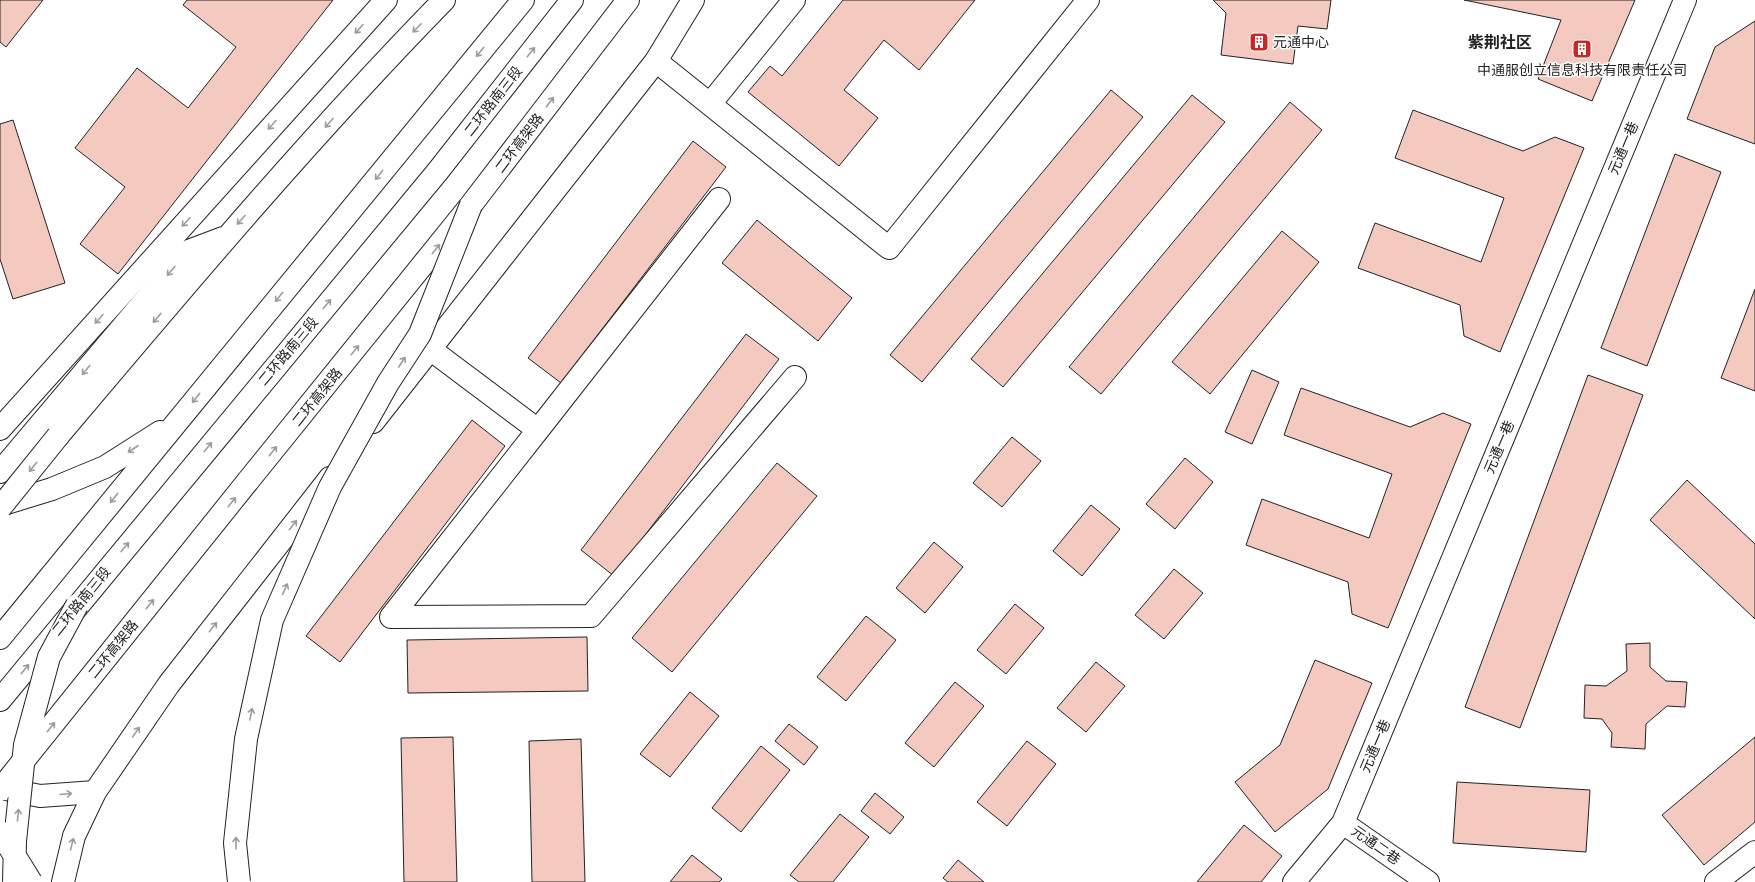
<svg xmlns="http://www.w3.org/2000/svg" width="1755" height="882" viewBox="0 0 1755 882" font-family="'Nunito Sans','Noto Sans SC',sans-serif">
  <style>
    .building { fill: #f3c9c0; stroke: #222 }
    .lines { fill: none; stroke-linecap: round; stroke-linejoin: round }
    .minor-casing { stroke: #222; stroke-width: 24 }
    .major-casing { stroke: #222; stroke-width: 24 }
    .highway-casing { stroke: #222; stroke-width: 24 }
    .minor { stroke: #fff; stroke-width: 22 }
    .major { stroke: #fff; stroke-width: 22 }
    .highway { stroke: #fff; stroke-width: 22 }
    .major-bridge-casing { stroke: #222; stroke-width: 24; stroke-linecap: butt }
    .highway-bridge-casing { stroke: #222; stroke-width: 24; stroke-linecap: butt }
    .major-bridge { stroke: #fff; stroke-width: 22 }
    .highway-bridge { stroke: #fff; stroke-width: 22 }
    .oneway { stroke: #9c9c9c }
    .labels { text-anchor: middle; stroke-width: 3; stroke-linejoin: round; paint-order: stroke }
    .poi-label { font-size: 14px; fill: #222; stroke: #fff; text-anchor: start }
    .street-label { font-size: 14px; fill: #222; stroke: #fff }
    .quarter-label { font-size: 16px; font-weight: bold; fill: #222; stroke: #fff }
  </style>
  <rect width="100%" height="100%" fill="#fff"/>
  <!-- building -->
  <path class="building" d="M0,0H43L6,47L0,42Z
    M187,0H333L118,274L80,244L125,187L75,148L137,68L188,108L236,47L183,5Z
    M843,0H975L919,70L884,40L844,90L878,118L839,166L748,92L770,66L782,76Z
    M1213,0H1331L1327,29L1298,26L1293,64L1221,55L1226,13Z
    M1464,0H1635L1592,101L1538,79L1561,20Z
    M1755,21V144L1687,119L1715,47Z
    M1111,90L1143,117L922,382L890,355Z
    M1192,95L1225,122L1003,387L971,359Z
    M1290,102L1322,130L1101,394L1069,367Z
    M1413,110L1523,151L1555,137L1584,148L1500,352L1464,336L1460,305L1358,268L1375,223L1481,262L1504,198L1395,158Z
    M13,120L65,283L13,299L0,259V124Z
    M693,141L726,167L561,383L528,358Z
    M1675,154L1721,172L1647,366L1601,348Z
    M757,220L852,298L818,341L722,263Z
    M1282,231L1319,262L1210,394L1172,362Z
    M1755,289V391L1721,378Z
    M746,334L779,359L614,576L581,550Z
    M1252,370L1279,382L1252,444L1225,432Z
    M1588,375L1643,395L1520,728L1465,707Z
    M1301,388L1410,427L1443,413L1471,424L1388,628L1352,614L1348,582L1246,545L1262,499L1369,538L1392,474L1284,435Z
    M472,420L505,446L340,662L306,636Z
    M1012,437L1041,461L1002,507L973,483Z
    M1185,458L1213,482L1175,529L1146,504Z
    M777,463L817,496L672,672L632,638Z
    M1687,480L1755,544V619L1650,520Z
    M1091,505L1120,529L1082,576L1053,551Z
    M934,542L963,567L925,613L896,588Z
    M1174,569L1203,593L1164,639L1135,615Z
    M1015,604L1044,628L1006,674L977,650Z
    M866,616L896,640L846,701L817,677Z
    M587,637L588,691L408,693L407,640Z
    M1650,643V667L1666,681L1687,682L1685,707L1667,706L1646,724L1645,749L1611,747L1612,733L1602,719L1584,718L1585,685L1606,686L1627,671L1626,644Z
    M1315,660L1372,683L1328,789L1275,832L1235,782L1280,745Z
    M1096,662L1125,686L1086,732L1057,708Z
    M955,682L984,706L934,767L905,743Z
    M690,692L719,716L670,777L640,754Z
    M789,724L818,747L804,765L775,741Z
    M453,737L457,882H404L401,738Z
    M1755,737V822L1704,865L1662,815Z
    M581,739L585,882H532L529,741Z
    M1027,741L1056,764L1007,826L977,802Z
    M761,746L790,770L741,832L712,808Z
    M1457,782L1590,790L1586,852L1453,843Z
    M875,793L904,817L890,834L861,811Z
    M840,814L869,837L833,882H799L790,875Z
    M1244,825L1282,856L1261,882H1197Z
    M692,855L722,879L719,882H670Z
    M958,860L984,882H948L943,878Z"/>
  <g class="lines">
    <!-- minor casing -->
    <g class="minor-casing">
      <path id="minor" d="M656,61L889,248L1088,0
        M710,104L794,0
        M430,349L538,430L391,617L591,616L795,377
        M538,430L719,199
        M1,788L40,796L95,792
        M1343,823L1428,882
        M1294,882L1343,823L1685,0
        M1716,882L1755,852"/>
    </g>
    <!-- major casing -->
    <g class="major-casing">
      <path id="major" d="M373,422L656,61L693,0
        M0,429L386,0
        M0,505L52,489L105,467L160,432
        M0,638L523,0
        M0,700L438,171L572,0
        M63,882L74,836L95,792L169,684L330,478"/>
    </g>
    <!-- highway casing -->
    <g class="highway-casing">
      <path id="highway" d="M58,436C183,288 308,139 444,0
        M0,472L186,252L223,238
        M248,481L471,205L628,0"/>
    </g>
    <!-- minor -->
    <use href="#minor" class="minor"/>
    <!-- major -->
    <use href="#major" class="major"/>
    <!-- highway -->
    <use href="#highway" class="highway"/>
    <!-- major-bridge casing -->
    <g class="major-bridge-casing">
      <path id="major-bridge" d="M14,882L15,841L25,745L49,657L77,605"/>
    </g>
    <!-- highway-bridge casing -->
    <g class="highway-bridge-casing">
      <path id="highway-bridge" d="M0,508L58,436
        M0,790L248,481
        M0,832L31,882
        M239,882L235,843L246,739L272,620L330,487L388,383L420,334L471,205"/>
    </g>
    <!-- major-bridge -->
    <use href="#major-bridge" class="major-bridge"/>
    <!-- highway-bridge -->
    <use href="#highway-bridge" class="highway-bridge"/>
  </g>
  <!-- one-way arrows -->
  <defs><path id="oneway-shaft" d="M-6 0H5M1.5-3L5.5 0L1.5 3" fill="none" stroke-width="1.6" stroke-linecap="round" stroke-linejoin="round"/></defs>
  <g class="oneway">
    <use href="#oneway-shaft" transform="translate(417 28) rotate(135)"/>
    <use href="#oneway-shaft" transform="translate(359 29) rotate(132)"/>
    <use href="#oneway-shaft" transform="translate(480 52) rotate(129)"/>
    <use href="#oneway-shaft" transform="translate(531 52) rotate(-52)"/>
    <use href="#oneway-shaft" transform="translate(550 102) rotate(-53)"/>
    <use href="#oneway-shaft" transform="translate(329 123) rotate(132)"/>
    <use href="#oneway-shaft" transform="translate(272 125) rotate(132)"/>
    <use href="#oneway-shaft" transform="translate(379 175) rotate(129)"/>
    <use href="#oneway-shaft" transform="translate(241 220) rotate(132)"/>
    <use href="#oneway-shaft" transform="translate(186 222) rotate(132)"/>
    <use href="#oneway-shaft" transform="translate(436 249) rotate(-51)"/>
    <use href="#oneway-shaft" transform="translate(171 271) rotate(130)"/>
    <use href="#oneway-shaft" transform="translate(279 297) rotate(129)"/>
    <use href="#oneway-shaft" transform="translate(327 304) rotate(-50)"/>
    <use href="#oneway-shaft" transform="translate(157 318) rotate(130)"/>
    <use href="#oneway-shaft" transform="translate(99 319) rotate(132)"/>
    <use href="#oneway-shaft" transform="translate(355 350) rotate(-51)"/>
    <use href="#oneway-shaft" transform="translate(402 362) rotate(-57)"/>
    <use href="#oneway-shaft" transform="translate(86 370) rotate(130)"/>
    <use href="#oneway-shaft" transform="translate(196 398) rotate(129)"/>
    <use href="#oneway-shaft" transform="translate(208 447) rotate(-50)"/>
    <use href="#oneway-shaft" transform="translate(133 449) rotate(147)"/>
    <use href="#oneway-shaft" transform="translate(273 451) rotate(-51)"/>
    <use href="#oneway-shaft" transform="translate(33 467) rotate(129)"/>
    <use href="#oneway-shaft" transform="translate(114 498) rotate(129)"/>
    <use href="#oneway-shaft" transform="translate(232 502) rotate(-51)"/>
    <use href="#oneway-shaft" transform="translate(293 525) rotate(-52)"/>
    <use href="#oneway-shaft" transform="translate(125 547) rotate(-50)"/>
    <use href="#oneway-shaft" transform="translate(285 589) rotate(-66)"/>
    <use href="#oneway-shaft" transform="translate(150 604) rotate(-51)"/>
    <use href="#oneway-shaft" transform="translate(213 627) rotate(-52)"/>
    <use href="#oneway-shaft" transform="translate(25 669) rotate(-51)"/>
    <use href="#oneway-shaft" transform="translate(251 714) rotate(-78)"/>
    <use href="#oneway-shaft" transform="translate(51 727) rotate(-51)"/>
    <use href="#oneway-shaft" transform="translate(136 732) rotate(-56)"/>
    <use href="#oneway-shaft" transform="translate(66 794) rotate(-5)"/>
    <use href="#oneway-shaft" transform="translate(18 815) rotate(-84)"/>
    <use href="#oneway-shaft" transform="translate(236 843) rotate(-90)"/>
    <use href="#oneway-shaft" transform="translate(72 844) rotate(-76)"/>
  </g>
  <!-- icons -->
  <defs>
    <g id="building-square" transform="scale(1)"><rect x="-9" y="-9" width="18" height="18" rx="4" fill="#c62828" stroke="#fff"/><path d="M-4-6H4V6H1V3H-1V6H-4ZM-2.5-4.3h1.7v1.8h-1.7ZM.8-4.3h1.7v1.8H.8ZM-2.5-1h1.7V.8h-1.7ZM.8-1h1.7V.8H.8Z" fill="#fff"/></g>
  </defs>
  <g fill-rule="evenodd">
    <use href="#building-square" x="1259" y="42"/>
    <use href="#building-square" x="1582" y="49"/>
  </g>
  <g class="labels">
    <!-- poi labels -->
    <g class="poi-label">
      <text x="1273" y="47">元通中心</text>
      <text x="1582" y="75" text-anchor="middle">中通服创立信息科技有限责任公司</text>
    </g>
    <!-- street labels -->
    <g class="street-label">
      <text transform="translate(493 101) rotate(-52)" y="5">二环路南三段</text>
      <text transform="translate(519 143) rotate(-53)" y="5">二环高架路</text>
      <text transform="translate(1623 148) rotate(-67)" y="5">元通一巷</text>
      <text transform="translate(288 351) rotate(-50)" y="5">二环路南三段</text>
      <text transform="translate(317 397) rotate(-51)" y="5">二环高架路</text>
      <text transform="translate(1499 447) rotate(-67)" y="5">元通一巷</text>
      <text transform="translate(81 601) rotate(-51)" y="5">二环路南三段</text>
      <text transform="translate(113 649) rotate(-51)" y="5">二环高架路</text>
      <text transform="translate(1375 746) rotate(-67)" y="5">元通一巷</text>
      <text transform="translate(1376 845) rotate(35)" y="5">元通二巷</text>
    </g>
    <!-- quarter labels -->
    <g class="quarter-label">
      <text x="1500" y="48">紫荆社区</text>
    </g>
  </g>
</svg>
